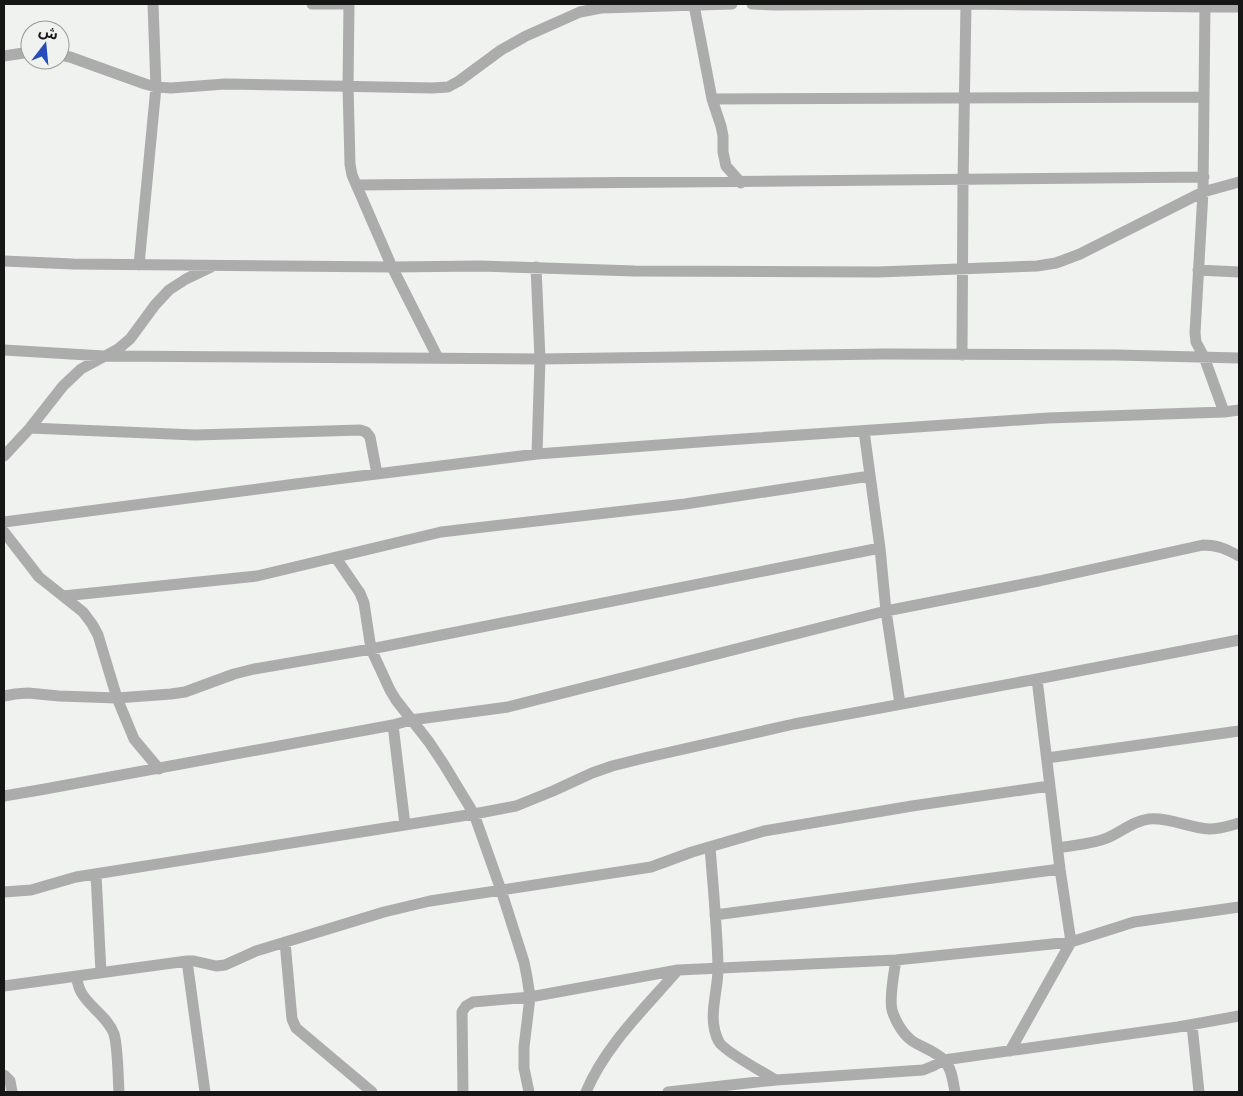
<svg xmlns="http://www.w3.org/2000/svg" width="1243" height="1096" viewBox="0 0 1243 1096" font-family="'Source Serif 4','Noto Sans Arabic',serif">
  <style>
    .lines { fill: none; stroke-linecap: round; stroke-linejoin: round }
    .minor { stroke: #abacab; stroke-width: 11 }
  </style>
  <rect width="100%" height="100%" fill="#f0f2ef"/>
  <g class="lines">
    <!-- minor -->
    <path class="minor" d="M312,4H349
      M349,4L348,86L350,164L352,175L392,267L438,358
      M752,4L775,5L966,4L1205,7H1239
      M1205,4L1203,192L1195,333L1196,342L1204,357L1224,412
      M694,5L712,99L721,126L723,136V152L726,166L741,183
      M60,55L70,57L145,84L156,87L171,88L225,84L432,88L448,87L459,81L501,50L526,36L580,12L601,8L732,4
      M4,56L30,52
      M712,99L1204,97
      M357,185C639,184 921,182 1204,177
      M4,261L73,264L392,267L481,266L635,271L878,272L1037,266L1056,263L1080,254L1203,192L1239,182
      M139,265L156,87L153,4
      M536,267L540,359L537,454
      M1198,270L1239,272
      M4,350L104,356L540,359L883,354L1116,355L1239,358
      M962,355L963,181L966,4
      M30,428L195,435L360,430L366,432L370,437L377,474
      M864,431L880,548L886,611L900,704
      M4,456L30,428L63,386L81,369L118,349L130,339L155,305L169,290L186,279L211,267
      M4,522L296,484L537,454L713,441L1048,418L1224,412L1239,410
      M4,532L39,577L83,612L92,624L98,635L117,698L134,739L159,769
      M336,558L360,593L364,603L371,649L390,690L396,700L429,742L443,763L474,814L501,890L524,962L527,977L530,997L524,1047V1068L529,1092
      M63,596L257,576L441,532L685,504L870,476
      M4,696L15,694L28,693L59,696L117,698L171,694L185,692L234,674L254,669L371,649L880,548
      M393,725L405,825
      M1047,758L1239,731
      M4,796L45,789L393,725L411,720L508,707L886,611L1039,581L1203,545C1218,545 1226,549 1239,556
      M710,847C713,886 717,926 718,966C719,990 706,1018 719,1042C724,1051 764,1073 776,1080
      M1058,848C1074,845 1093,844 1107,838C1121,832 1133,821 1149,819C1169,817 1189,828 1209,829C1220,829 1229,826 1239,823
      M96,874L101,973
      M4,892L31,890L76,877L474,814L516,806L553,791L592,773L612,766L644,758L794,724L1037,679L1239,640
      M715,915L1060,869
      M285,942L292,1019L296,1028L372,1092
      M896,960C894,973 889,998 892,1010C895,1020 902,1033 911,1040C920,1047 934,1050 944,1060C952,1068 953,1082 955,1092
      M187,961L205,1092
      M76,977C78,982 78,987 81,992C89,1007 108,1017 114,1034C118,1048 118,1077 119,1092
      M4,986L187,961H194L216,966L225,965L256,951L384,912L430,901L651,867L692,852L764,831L912,806L1049,786
      M1192,1025L1199,1092
      M1010,1051L1071,942L1060,869L1037,679
      M4,1075L10,1081L12,1092
      M463,1092L462,1012L466,1006L473,1002L530,997L678,970L896,960L1071,942L1134,922L1239,907
      M586,1092C605,1046 645,1008 678,970
      M668,1092L776,1080L923,1070L933,1066L944,1060L1178,1027L1239,1016"/>
  </g>
  <!-- border -->
  <rect width="1243" height="1096" fill="none" stroke="#161616" stroke-width="10"/>
  <!-- north arrow -->
  <g transform="translate(45 45) rotate(16)"><circle r="24" fill="#f0f2ef" stroke="#999a98"/>
  <path d="M0-4L9 19L0 12L-9 19Z" fill="#254cba"/>
  <text y="-8" font-size="14" font-weight="bold" text-anchor="middle" fill="#161616">ش</text>
  </g>
</svg>
